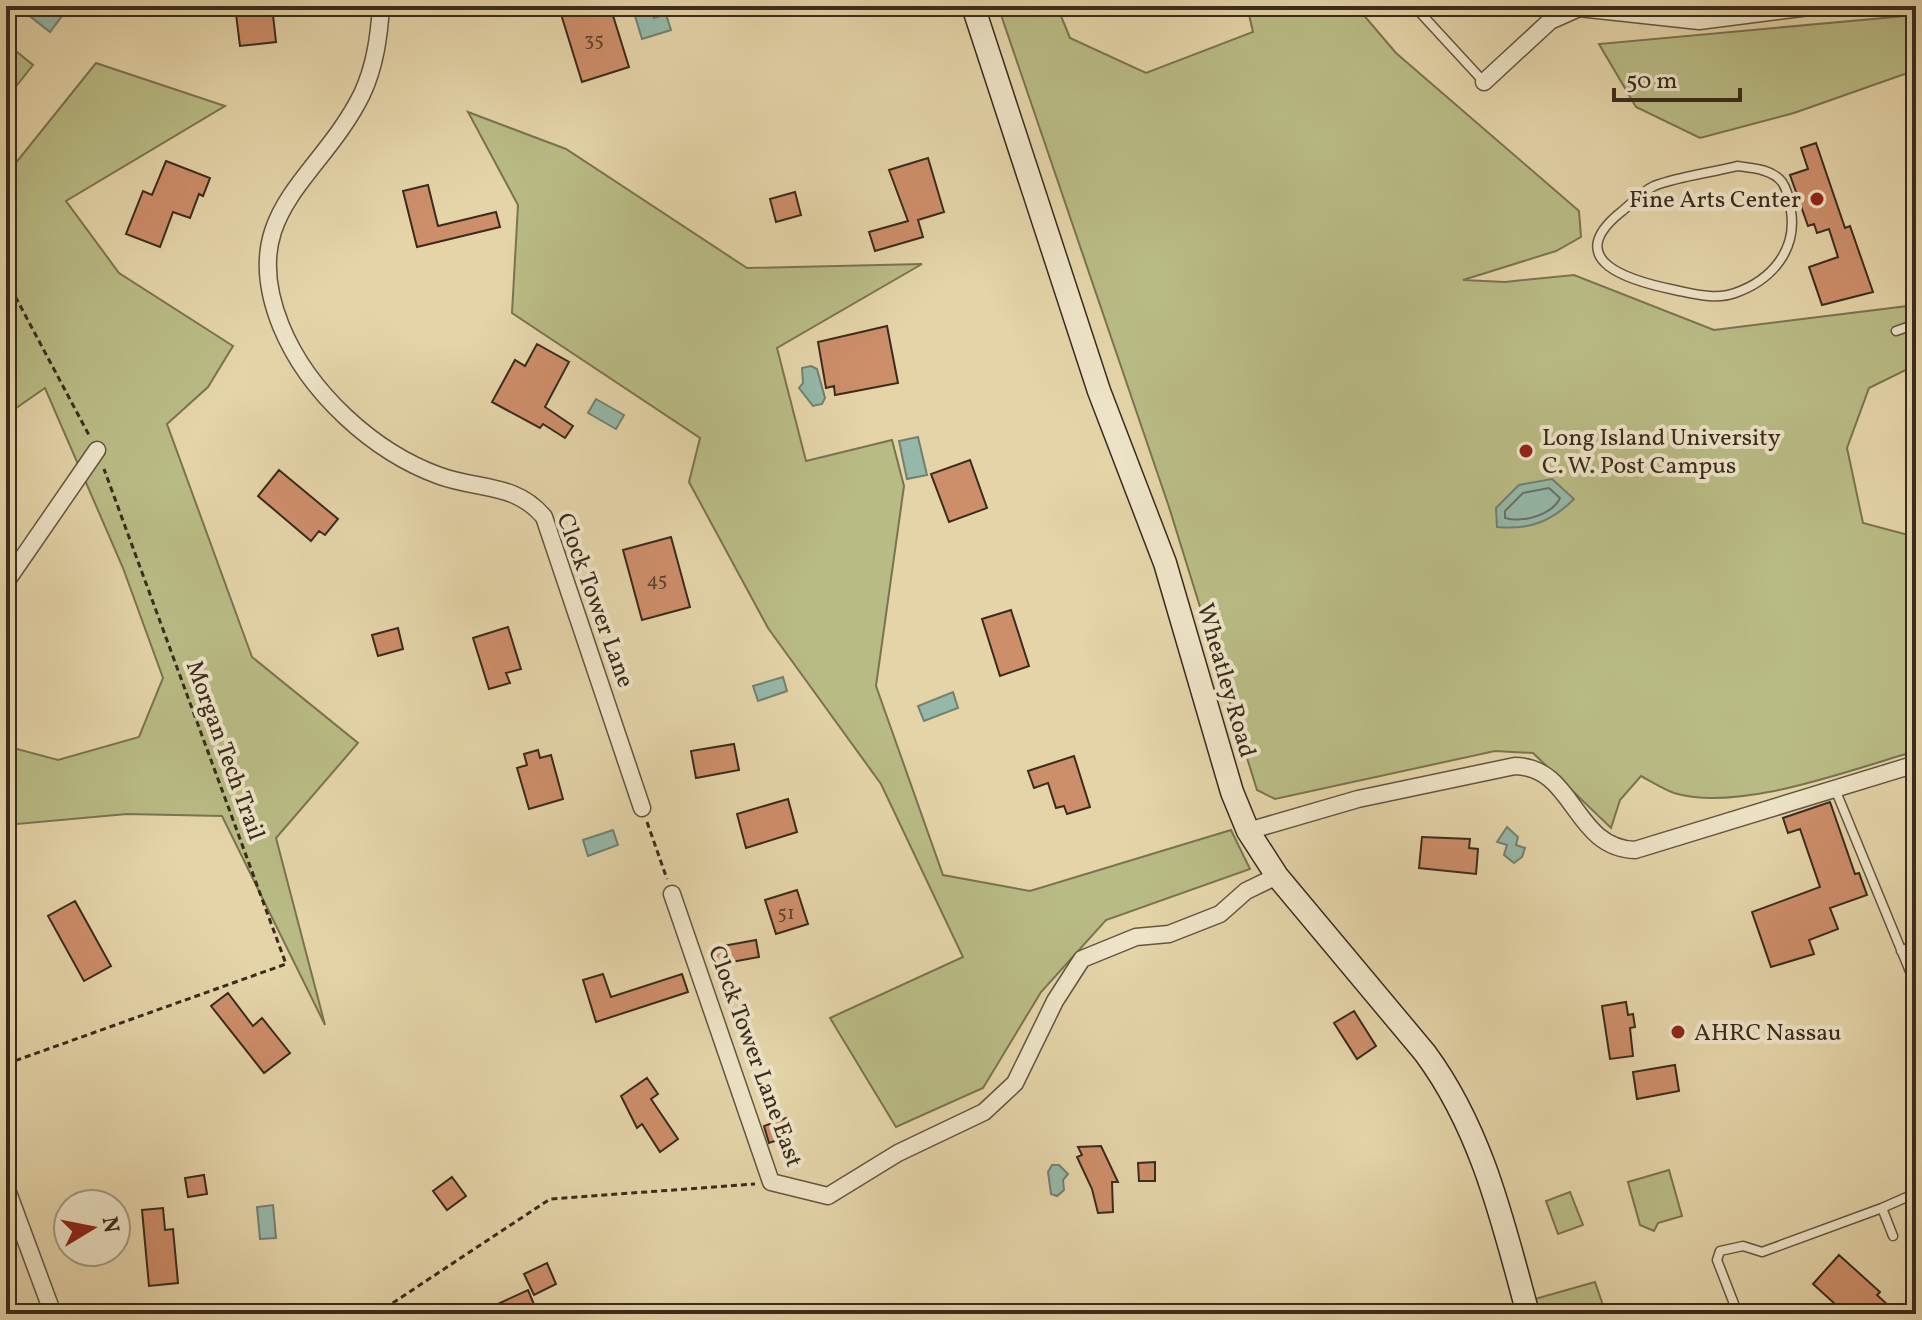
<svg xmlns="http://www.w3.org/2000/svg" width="1922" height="1320" viewBox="0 0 1922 1320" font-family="Vollkorn,serif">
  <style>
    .green { fill: #b9bb84; stroke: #7a7351; stroke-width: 2 }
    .water { fill: #95b8a9; stroke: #718071; stroke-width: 2 }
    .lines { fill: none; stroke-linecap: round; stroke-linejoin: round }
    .shore { stroke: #687264; stroke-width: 2 }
    .building { fill: #cd8e6a; stroke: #3a2b1e; stroke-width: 2 }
    .service-casing { stroke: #645540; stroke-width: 11 }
    .minor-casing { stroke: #645540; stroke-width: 19 }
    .secondary-casing { stroke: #3a2b1e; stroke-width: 25 }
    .path { stroke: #3a2b1e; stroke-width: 3; stroke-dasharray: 6 4; stroke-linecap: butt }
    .service { stroke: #ede3c6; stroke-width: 8 }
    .minor { stroke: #ede3c6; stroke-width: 16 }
    .secondary { stroke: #ede3c6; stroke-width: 22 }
    .poi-dot { fill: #8f2418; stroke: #ede3c6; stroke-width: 3 }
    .labels { text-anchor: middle; stroke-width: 8; stroke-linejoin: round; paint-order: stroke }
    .number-label { font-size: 20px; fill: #5f4431 }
    .poi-label { font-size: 24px; fill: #3a2b1e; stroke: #ede3c6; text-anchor: start }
    .street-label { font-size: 24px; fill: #3a2b1e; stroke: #ede3c6 }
  </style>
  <rect width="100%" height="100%" fill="#e4d4a8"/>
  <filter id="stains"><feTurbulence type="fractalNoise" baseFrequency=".0025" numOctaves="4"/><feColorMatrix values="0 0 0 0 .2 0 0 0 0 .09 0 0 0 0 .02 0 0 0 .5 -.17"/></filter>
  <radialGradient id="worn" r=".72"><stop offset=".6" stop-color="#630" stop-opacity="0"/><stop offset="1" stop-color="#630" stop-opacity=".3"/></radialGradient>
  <!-- green -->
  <path class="green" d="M998,6H1057L1070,38L1146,73L1253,32L1247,6H1356L1396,53L1579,211L1581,237L1556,251L1463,280L1505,282L1574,275L1714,330L1916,305V365L1869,388L1847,448L1863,523L1916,537V751C1852,769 1739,813 1674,793C1663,789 1652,782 1641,776L1620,800L1611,828L1533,753L1495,751L1275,799L1257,790L1169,507Z
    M1916,15V70L1794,113L1700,138L1636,107L1599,44Z
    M6,43L33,65L6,99Z
    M96,63L225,106L66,201L119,273L233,346L208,387L167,424L252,657L358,743L276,838L325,1025L222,816L127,814L6,825V746L58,760L139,737L163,678L123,568L45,388L6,415V175Z
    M468,112L566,149L747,268L922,264L777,348L806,461L892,440L904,486L876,686L943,875L1030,891L1231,830L1250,869L1106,920L1041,992L983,1088L896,1127L830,1018L963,957L881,784L768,628L689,482L700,438L512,313L518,205Z
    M1669,1170L1682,1216L1658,1223L1654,1231L1640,1225L1628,1182Z
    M1570,1192L1583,1225L1558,1234L1546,1201Z
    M1595,1282L1606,1314H1528L1524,1302Z
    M963,1305L968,1314H850V1309Z"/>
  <!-- water -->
  <path class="water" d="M25,6H49L62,16L50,32L22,10Z
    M632,6H650L654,18L666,14L671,30L642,39Z
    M811,366L817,369L825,398L822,404L813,406L799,388L803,383L802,368Z
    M596,399L624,415L616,429L588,413Z
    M918,437L927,475L907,479L899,441Z
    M1552,479L1574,499C1551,522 1529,530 1497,527L1496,508L1519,485Z
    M783,677L787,691L758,701L753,686Z
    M953,692L958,708L924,721L918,706Z
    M1507,827L1518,837L1516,845L1525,848L1522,857L1514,863L1504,855L1507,845L1497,842Z
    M613,830L618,845L588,856L583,840Z
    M1052,1165H1059L1068,1174L1063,1180L1064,1190L1057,1196L1051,1194L1048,1172Z
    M273,1205L276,1238L260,1239L257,1207Z"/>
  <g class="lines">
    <!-- shore -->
    <path class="shore" d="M1549,488L1560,498C1552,515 1523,523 1505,518V511L1523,493Z"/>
  </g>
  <!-- building -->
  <path class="building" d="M235,6H272L276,42L240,46Z
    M575,6H610L629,67L582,82L560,11Z
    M1816,143L1845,228L1850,226L1873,292L1822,305L1809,267L1838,257L1829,229L1817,233L1814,224L1808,226L1790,175L1808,169L1801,148Z
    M928,158L944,212L918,220L923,237L875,251L869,232L908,221L889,170Z
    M166,161L210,178L203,196L199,194L190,218L173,212L160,247L126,234L143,191L152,195Z
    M428,185L438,226L496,212L500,227L417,247L403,191Z
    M795,192L801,215L776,222L770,199Z
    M887,326L898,383L835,395L834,386L826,388L818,342Z
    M537,344L569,362L545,407L573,426L565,438L543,424L540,428L492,402L515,360L525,366Z
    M970,460L987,508L949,522L931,474Z
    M279,470L338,519L325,535L319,531L311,541L258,496Z
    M671,537L690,607L642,620L623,550Z
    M1011,610L1029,666L1000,676L982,619Z
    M508,627L521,669L506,673L510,683L489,689L473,638Z
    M398,628L403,649L378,656L372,635Z
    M734,744L739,770L696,778L691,751Z
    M538,750L540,758L551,755L563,799L529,809L517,768L527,765L524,754Z
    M1074,756L1090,807L1067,814L1064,806L1056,808L1048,783L1034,788L1028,771Z
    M788,799L797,832L746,848L737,814Z
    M1830,802L1855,874L1859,873L1867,895L1830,908L1838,929L1809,940L1814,954L1771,967L1752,912L1820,887L1800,829L1788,833L1783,818Z
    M1422,837L1470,839L1469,848L1478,849L1476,874L1419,868Z
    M797,890L808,924L776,934L765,900Z
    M75,901L111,966L84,981L48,916Z
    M756,940L759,957L715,965L712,948Z
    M603,974L611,997L682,974L688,992L596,1022L583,980Z
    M228,993L253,1026L262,1018L290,1053L264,1073L211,1006Z
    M1626,1002L1628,1015L1633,1014L1635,1027L1630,1028L1633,1056L1610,1059L1602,1006Z
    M1354,1011L1376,1046L1357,1059L1334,1023Z
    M1675,1065L1679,1091L1637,1099L1633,1072Z
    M647,1078L658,1094L651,1099L678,1139L660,1152L642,1124L637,1128L621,1096Z
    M786,1118L792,1135L769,1143L764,1126Z
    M1101,1146L1118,1182H1112L1113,1212L1098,1213L1092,1189L1077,1157L1082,1155L1078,1147Z
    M1155,1162V1181H1139L1138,1163Z
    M204,1175L207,1194L188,1197L185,1178Z
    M452,1177L466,1196L447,1210L433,1191Z
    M163,1208L165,1230L173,1229L178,1283L149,1286L142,1210Z
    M1839,1255L1880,1292L1877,1295L1890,1307L1883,1314H1873L1865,1307L1859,1314H1846L1813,1284Z
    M547,1263L556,1284L534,1295L524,1274Z
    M528,1290L538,1314H476Z"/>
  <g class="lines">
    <!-- service casing -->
    <g class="service-casing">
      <path id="service" d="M1414,6L1484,82
        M1737,166C1752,168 1772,169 1782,182C1787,189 1790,203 1791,211C1797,250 1772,280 1735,293C1716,300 1695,294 1675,290C1631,281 1560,261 1621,212C1631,204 1643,191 1654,186C1680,176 1711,173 1737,166Z
        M1896,331L1916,324
        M1835,789L1916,986
        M1901,951L1916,944
        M1882,1208L1916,1193
        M1738,1314L1717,1260L1720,1251L1743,1246L1762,1252L1882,1208L1893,1236"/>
    </g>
    <!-- minor casing -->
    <g class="minor-casing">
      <path id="minor" d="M381,6C379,37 375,66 362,94C319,181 235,212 281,326C308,392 373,452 440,476C479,490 516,483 544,517L642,808
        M1484,82L1550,21L1579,8L1699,21L1817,6
        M6,582L97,450
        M1248,831L1358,799L1515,766C1575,767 1573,848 1635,850L1916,764
        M672,894L771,1182L828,1196L898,1153L984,1112L1015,1083L1055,1001L1082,959L1136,937L1169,934L1220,914L1246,891L1277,876
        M6,1187L53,1314"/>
    </g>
    <!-- secondary casing -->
    <g class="secondary-casing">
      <path id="secondary" d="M973,6L1099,391L1165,563L1232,792L1248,831L1277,876L1425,1053C1482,1130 1503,1222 1528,1314"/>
    </g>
    <!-- path -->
    <path class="path" d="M6,279L90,437
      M647,822L667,879
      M6,1064L286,964L104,469
      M376,1314L550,1199L755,1184"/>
    <!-- service -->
    <use href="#service" class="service"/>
    <!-- minor -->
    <use href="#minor" class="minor"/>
    <!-- secondary -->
    <use href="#secondary" class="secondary"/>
  </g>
  <!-- markers -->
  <g class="poi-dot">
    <circle cx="1817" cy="199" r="8"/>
    <circle cx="1526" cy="451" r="8"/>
    <circle cx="1678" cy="1032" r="8"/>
  </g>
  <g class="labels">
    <!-- number labels -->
    <g class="number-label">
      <text x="594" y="46">35</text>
      <text x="657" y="586">45</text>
      <text x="786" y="919">51</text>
    </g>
    <!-- poi labels -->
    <g class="poi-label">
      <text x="1801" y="207" text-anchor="end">Fine Arts Center</text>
      <text x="1542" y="445">Long Island University<tspan x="1542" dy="28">C. W. Post Campus</tspan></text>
      <text x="1694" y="1040">AHRC Nassau</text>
    </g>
    <!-- street labels -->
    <g class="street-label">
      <text transform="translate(596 600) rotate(70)" y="8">Clock Tower Lane</text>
      <text transform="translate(1227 680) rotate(74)" y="8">Wheatley Road</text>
      <text transform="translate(226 750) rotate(70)" y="8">Morgan Tech Trail</text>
      <text transform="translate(756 1056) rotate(70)" y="8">Clock Tower Lane East</text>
    </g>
  </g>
  <!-- margin -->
  <rect width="1922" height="1320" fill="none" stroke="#e4d4a8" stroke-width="32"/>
  <rect x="8" y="8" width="1906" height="1304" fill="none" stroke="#3a2b1e" stroke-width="4"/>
  <rect x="16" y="16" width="1890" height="1288" fill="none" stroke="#3a2b1e" stroke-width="2"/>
  <!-- north arrow -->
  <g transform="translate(92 1228) rotate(80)"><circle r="38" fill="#ede3c6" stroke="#a59983" stroke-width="2"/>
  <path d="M0-6L14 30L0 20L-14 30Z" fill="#8f2418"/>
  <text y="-12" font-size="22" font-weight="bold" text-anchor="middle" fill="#3a2b1e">N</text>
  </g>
  <!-- scale -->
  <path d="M1614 88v12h126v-12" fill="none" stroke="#3a2b1e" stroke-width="4"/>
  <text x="1626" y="88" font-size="24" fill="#3a2b1e" stroke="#ede3c6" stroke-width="6" paint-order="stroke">50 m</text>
  <rect width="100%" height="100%" filter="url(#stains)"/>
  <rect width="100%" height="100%" fill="url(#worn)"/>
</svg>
